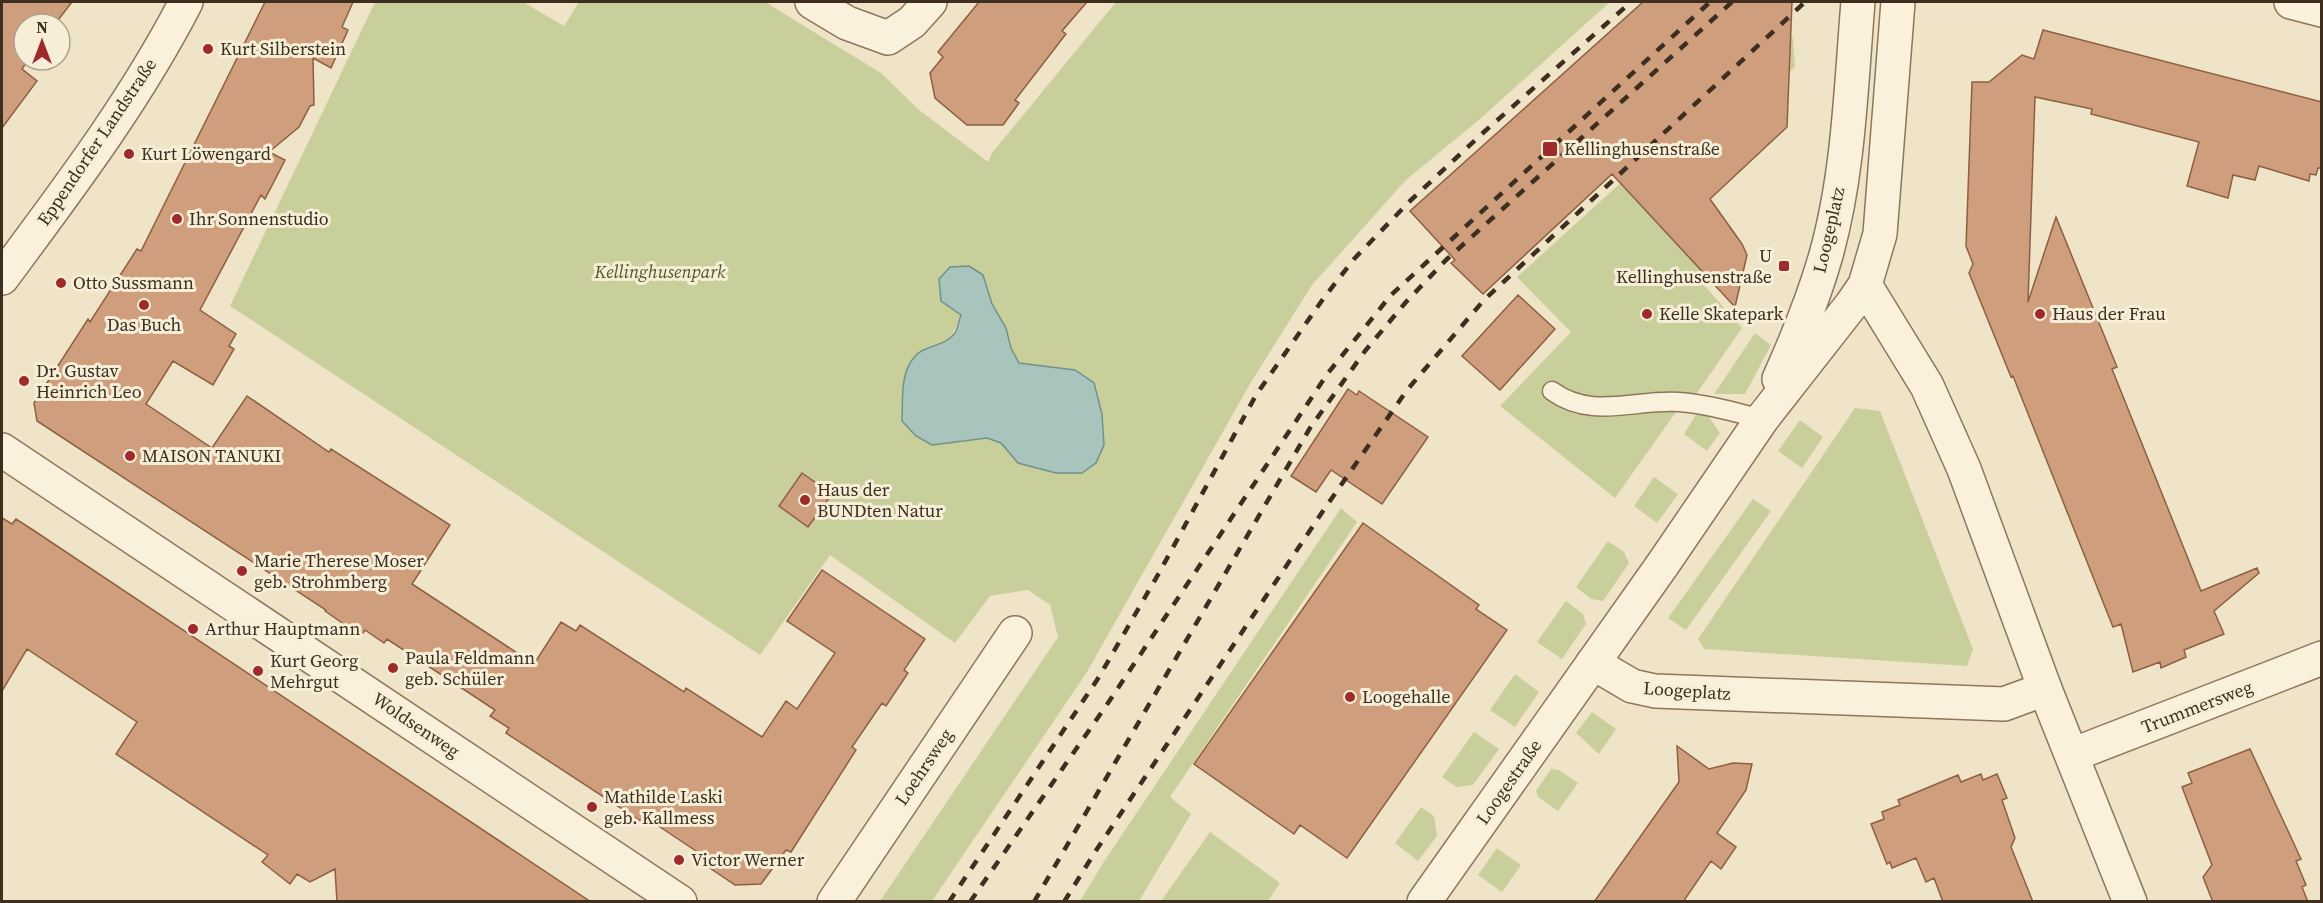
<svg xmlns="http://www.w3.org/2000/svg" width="2323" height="903" viewBox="0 0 2323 903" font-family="'Source Serif 4',serif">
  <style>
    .green { fill: #c9cf9b; fill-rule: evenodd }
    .water { fill: #a9c4bc; stroke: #6f938a; stroke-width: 1.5 }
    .building { fill: #cf9f7d; stroke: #8d5f41; stroke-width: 1.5 }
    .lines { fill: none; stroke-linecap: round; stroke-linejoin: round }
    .service-casing { stroke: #8d765c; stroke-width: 21 }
    .minor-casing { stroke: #8d765c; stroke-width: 36 }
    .tertiary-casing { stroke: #8d765c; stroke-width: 36 }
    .service { stroke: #faf1dc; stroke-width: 18 }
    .minor { stroke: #faf1dc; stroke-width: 33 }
    .tertiary { stroke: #faf1dc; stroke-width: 33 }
    .rail { stroke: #3d2e20; stroke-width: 4.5; stroke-dasharray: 10 10; stroke-linecap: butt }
    .poi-dot { fill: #9e2a2b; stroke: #f7eed8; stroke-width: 2 }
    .labels { text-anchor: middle; stroke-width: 6; stroke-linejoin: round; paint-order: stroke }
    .poi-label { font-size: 18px; fill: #3d2e20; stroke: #f7eed8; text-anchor: start }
    .street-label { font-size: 18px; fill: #3d2e20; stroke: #f7eed8 }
    .park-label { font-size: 18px; font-style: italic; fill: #4d5a26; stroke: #f7eed8 }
  </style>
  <rect width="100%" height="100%" fill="#f0e4c8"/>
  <!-- green -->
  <path class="green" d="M375,2H523L564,26L579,2H765L881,73L918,109L988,162L992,153L1116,2H1610L1480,119L1406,180L1312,285L1250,384L1087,672L932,901H880L1058,637L1050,605L1028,590L990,596L955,643L830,555L760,655L230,306ZM983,275L992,304L1006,328L1011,348L1019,363L1074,370L1018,463L1001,443L987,438L932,445L916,436L902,421C903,395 901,369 922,350C925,347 931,346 935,345C952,341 956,329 961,314L941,301Z
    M1787,32L1793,39L1795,67L1642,206L1709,278L1703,284L1742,328L1695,396L1650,392L1614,399H1590L1568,391L1554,404C1600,433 1633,400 1676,412L1615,498L1500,406L1571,332L1517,277Z
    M1755,333L1771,345L1745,394H1714Z
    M1855,408L1880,411L1973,649L1967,666L1704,649L1698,639Z
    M1697,413L1707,414L1720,433L1707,451L1684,434Z
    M1800,420L1823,437L1802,468L1778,451Z
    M1654,477L1678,494L1657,523L1634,506Z
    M1753,499L1771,511L1686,630L1668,618Z
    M1341,508L1357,522L1170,797L1191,814L1139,901H1080L1105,860Z
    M1608,541L1624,552L1629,563L1603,601L1591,599L1576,587Z
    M1566,601L1583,614L1586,624L1562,659L1537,642Z
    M1515,674L1539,692L1515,727L1490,710Z
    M1592,712L1616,729L1599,754L1576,733Z
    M1474,732L1499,749L1473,785L1456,787L1442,777Z
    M1551,769L1559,770L1578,783L1558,811L1538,797L1536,791Z
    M1421,807L1434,816L1437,836L1418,861L1395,843Z
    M1210,832L1280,883L1268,901H1161Z
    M1497,848L1521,865L1502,892L1478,875Z"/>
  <!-- water -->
  <path class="water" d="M969,266L983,275L992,304L1006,328L1011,348L1019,363L1075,370L1094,383L1102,414L1104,445L1096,463L1082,473H1056L1018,463L1001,443L987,438L932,445L916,436L902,421C903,402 900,377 912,360C923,343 943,349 955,333C958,328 959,320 961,315L941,301L939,279L950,267Z"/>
  <!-- building -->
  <path class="building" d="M2,2H72L55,24H24V60H28L22,69L37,81L2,128Z
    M265,2H353L342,27L348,30L331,68L313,58L314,105L310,106L299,127L269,152L285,160L265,199L261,195L200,310L236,334L229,346L234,349L213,385L173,361L146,404L212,448L247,396L329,452L331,449L450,525L412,584L534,664L561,622L576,631L580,625L684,692L686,688L762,737L786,701L797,709L835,653L787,621L822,570L925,639L904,670L908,673L886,706L882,703L852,747L856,750L791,852L786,850L761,884L735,885L698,860L699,853L651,821L648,826L506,733L509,728L490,716L495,710L387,639L384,643L365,630L361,636L325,611L326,610L37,421L34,403L88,319L90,322L137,249L141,251Z
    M979,2H1087L1062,31L1066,34L1015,100L1019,103L1003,125H967L935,98L930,73L943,57L938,52Z
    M1643,2H1792L1787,127L1710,199L1742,244L1747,255L1735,307L1612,174L1483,294L1451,263L1455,260L1410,211Z
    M2043,30L2322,102V168H2318L2316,175L2310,174L2309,181L2259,166L2255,180L2233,175L2228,198L2187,186L2199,142L2091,114L2092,109L2035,97L2028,302L2056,217L2117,367L2112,369L2201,591L2257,568L2259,573L2214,611L2224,634L2184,650L2186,657L2161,668L2160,662L2133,672L2121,624L2113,627L2013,376L2011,377L1969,273L1973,264L1966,246L1972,82H1989L2022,55L2034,59Z
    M1518,295L1555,329L1500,390L1462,356Z
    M1348,389L1357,395L1359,391L1428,437L1382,504L1331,470L1316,492L1291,476Z
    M802,473L832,494L808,527L779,506Z
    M2,518L12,524L16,519L33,530L591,902H337L335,869L310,882L297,874L290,884L262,862L268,855L116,754L137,722L27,649L2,691Z
    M1363,523L1479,605L1476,609L1507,630L1347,858L1300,825L1294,834L1194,764Z
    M1677,746L1709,769L1733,763L1752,764L1746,790L1717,833L1736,847L1721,869L1711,861L1683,902H1594L1679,782Z
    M2250,749L2301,859L2296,861L2306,885L2302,887L2308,902H2213L2203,877L2212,865L2182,787L2192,783L2188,773Z
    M1981,774L1983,780L1997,774L2007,798L2002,800L2015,838L2011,847L2033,902H1943L1934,878L1926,882L1916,858L1892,868L1890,862L1887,864L1871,824L1884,819L1882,812L1900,805L1898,800L1958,775L1961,782Z"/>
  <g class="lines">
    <!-- service casing -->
    <g class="service-casing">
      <path id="service" d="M1552,391C1592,420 1634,399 1679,402C1707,404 1734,412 1762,419"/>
    </g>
    <!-- minor casing -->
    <g class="minor-casing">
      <path id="minor" d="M812,2L847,23L888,38L912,22L930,2
        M2291,2L2322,10
        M2,450L680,902
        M1593,663L1632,686L1655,691L2004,704L2045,689
        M2072,755L2322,658
        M834,902L1015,633"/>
    </g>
    <!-- tertiary casing -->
    <g class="tertiary-casing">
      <path id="tertiary" d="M2,278C68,189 135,101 186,2
        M1865,285L1927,386L1964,469L2045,689L2130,902
        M1779,379C1797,339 1814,297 1826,255C1849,173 1851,85 1858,2
        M1424,902L1663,564L1762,419L1852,304L1865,285L1880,234L1898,2"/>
    </g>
    <!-- service -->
    <use href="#service" class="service"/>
    <!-- minor -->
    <use href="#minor" class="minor"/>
    <!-- tertiary -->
    <use href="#tertiary" class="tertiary"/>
    <!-- rail -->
    <path class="rail" d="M949,902L1099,677L1159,573L1256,395L1323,299L1354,259L1410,201L1485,131L1631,2
      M970,902L1108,703L1328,373L1391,295L1710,2
      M1034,902L1310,428L1365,351L1406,302L1446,260L1732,2
      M1064,902L1095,852L1323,511L1407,390L1484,300L1805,2"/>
  </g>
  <!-- markers -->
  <g class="poi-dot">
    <circle cx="208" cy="49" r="6"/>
    <rect x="1542" y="141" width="16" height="16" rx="3"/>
    <circle cx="129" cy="154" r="6"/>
    <circle cx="177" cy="219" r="6"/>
    <rect x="1778" y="260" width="12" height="12" rx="3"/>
    <circle cx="61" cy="283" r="6"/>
    <circle cx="144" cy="305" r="6"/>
    <circle cx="1647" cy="314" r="6"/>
    <circle cx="2040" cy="314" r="6"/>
    <circle cx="24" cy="381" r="6"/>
    <circle cx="130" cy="456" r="6"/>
    <circle cx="805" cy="500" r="6"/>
    <circle cx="242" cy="571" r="6"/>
    <circle cx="193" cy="629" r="6"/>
    <circle cx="393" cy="668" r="6"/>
    <circle cx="258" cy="671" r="6"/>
    <circle cx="1350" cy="697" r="6"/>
    <circle cx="592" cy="807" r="6"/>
    <circle cx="679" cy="860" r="6"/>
  </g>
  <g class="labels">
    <!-- poi labels -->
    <g class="poi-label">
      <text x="220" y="55">Kurt Silberstein</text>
      <text x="1564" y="155">Kellinghusenstraße</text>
      <text x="141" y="160">Kurt Löwengard</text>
      <text x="189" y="225">Ihr Sonnenstudio</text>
      <text x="1772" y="262" text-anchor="end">U<tspan x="1772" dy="21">Kellinghusenstraße</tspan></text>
      <text x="73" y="289">Otto Sussmann</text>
      <text x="1659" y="320">Kelle Skatepark</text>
      <text x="2052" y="320">Haus der Frau</text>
      <text x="144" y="331" text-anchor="middle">Das Buch</text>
      <text x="36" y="377">Dr. Gustav<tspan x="36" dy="21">Heinrich Leo</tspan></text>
      <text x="142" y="462">MAISON TANUKI</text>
      <text x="817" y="496">Haus der<tspan x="817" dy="21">BUNDten Natur</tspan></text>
      <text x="254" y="567">Marie Therese Moser<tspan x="254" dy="21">geb. Strohmberg</tspan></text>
      <text x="205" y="635">Arthur Hauptmann</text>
      <text x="405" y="664">Paula Feldmann<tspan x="405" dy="21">geb. Schüler</tspan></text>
      <text x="270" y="667">Kurt Georg<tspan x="270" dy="21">Mehrgut</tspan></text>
      <text x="1362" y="703">Loogehalle</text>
      <text x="604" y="803">Mathilde Laski<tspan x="604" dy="21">geb. Kallmess</tspan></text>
      <text x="691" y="866">Victor Werner</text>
    </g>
    <!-- street labels -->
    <g class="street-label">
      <text transform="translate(97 142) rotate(-56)" y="6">Eppendorfer Landstraße</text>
      <text transform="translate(1829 230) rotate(-77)" y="6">Loogeplatz</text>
      <text transform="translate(1687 691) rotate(4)" y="6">Loogeplatz</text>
      <text transform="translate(2197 707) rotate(-21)" y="6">Trummersweg</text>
      <text transform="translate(416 725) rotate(34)" y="6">Woldsenweg</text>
      <text transform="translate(924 767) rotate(-56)" y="6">Loehrsweg</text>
      <text transform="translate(1509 782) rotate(-55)" y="6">Loogestraße</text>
    </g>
    <!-- park labels -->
    <g class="park-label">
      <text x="660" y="278">Kellinghusenpark</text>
    </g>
  </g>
  <!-- border -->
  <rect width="2323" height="903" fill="none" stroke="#3d2e20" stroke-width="6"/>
  <!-- north arrow -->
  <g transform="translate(42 42)"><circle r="28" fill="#f7eed8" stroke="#ada18e" stroke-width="1.5"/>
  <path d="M0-4.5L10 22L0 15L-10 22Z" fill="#9e2a2b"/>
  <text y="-9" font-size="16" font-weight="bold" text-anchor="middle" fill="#3d2e20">N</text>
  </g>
</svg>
